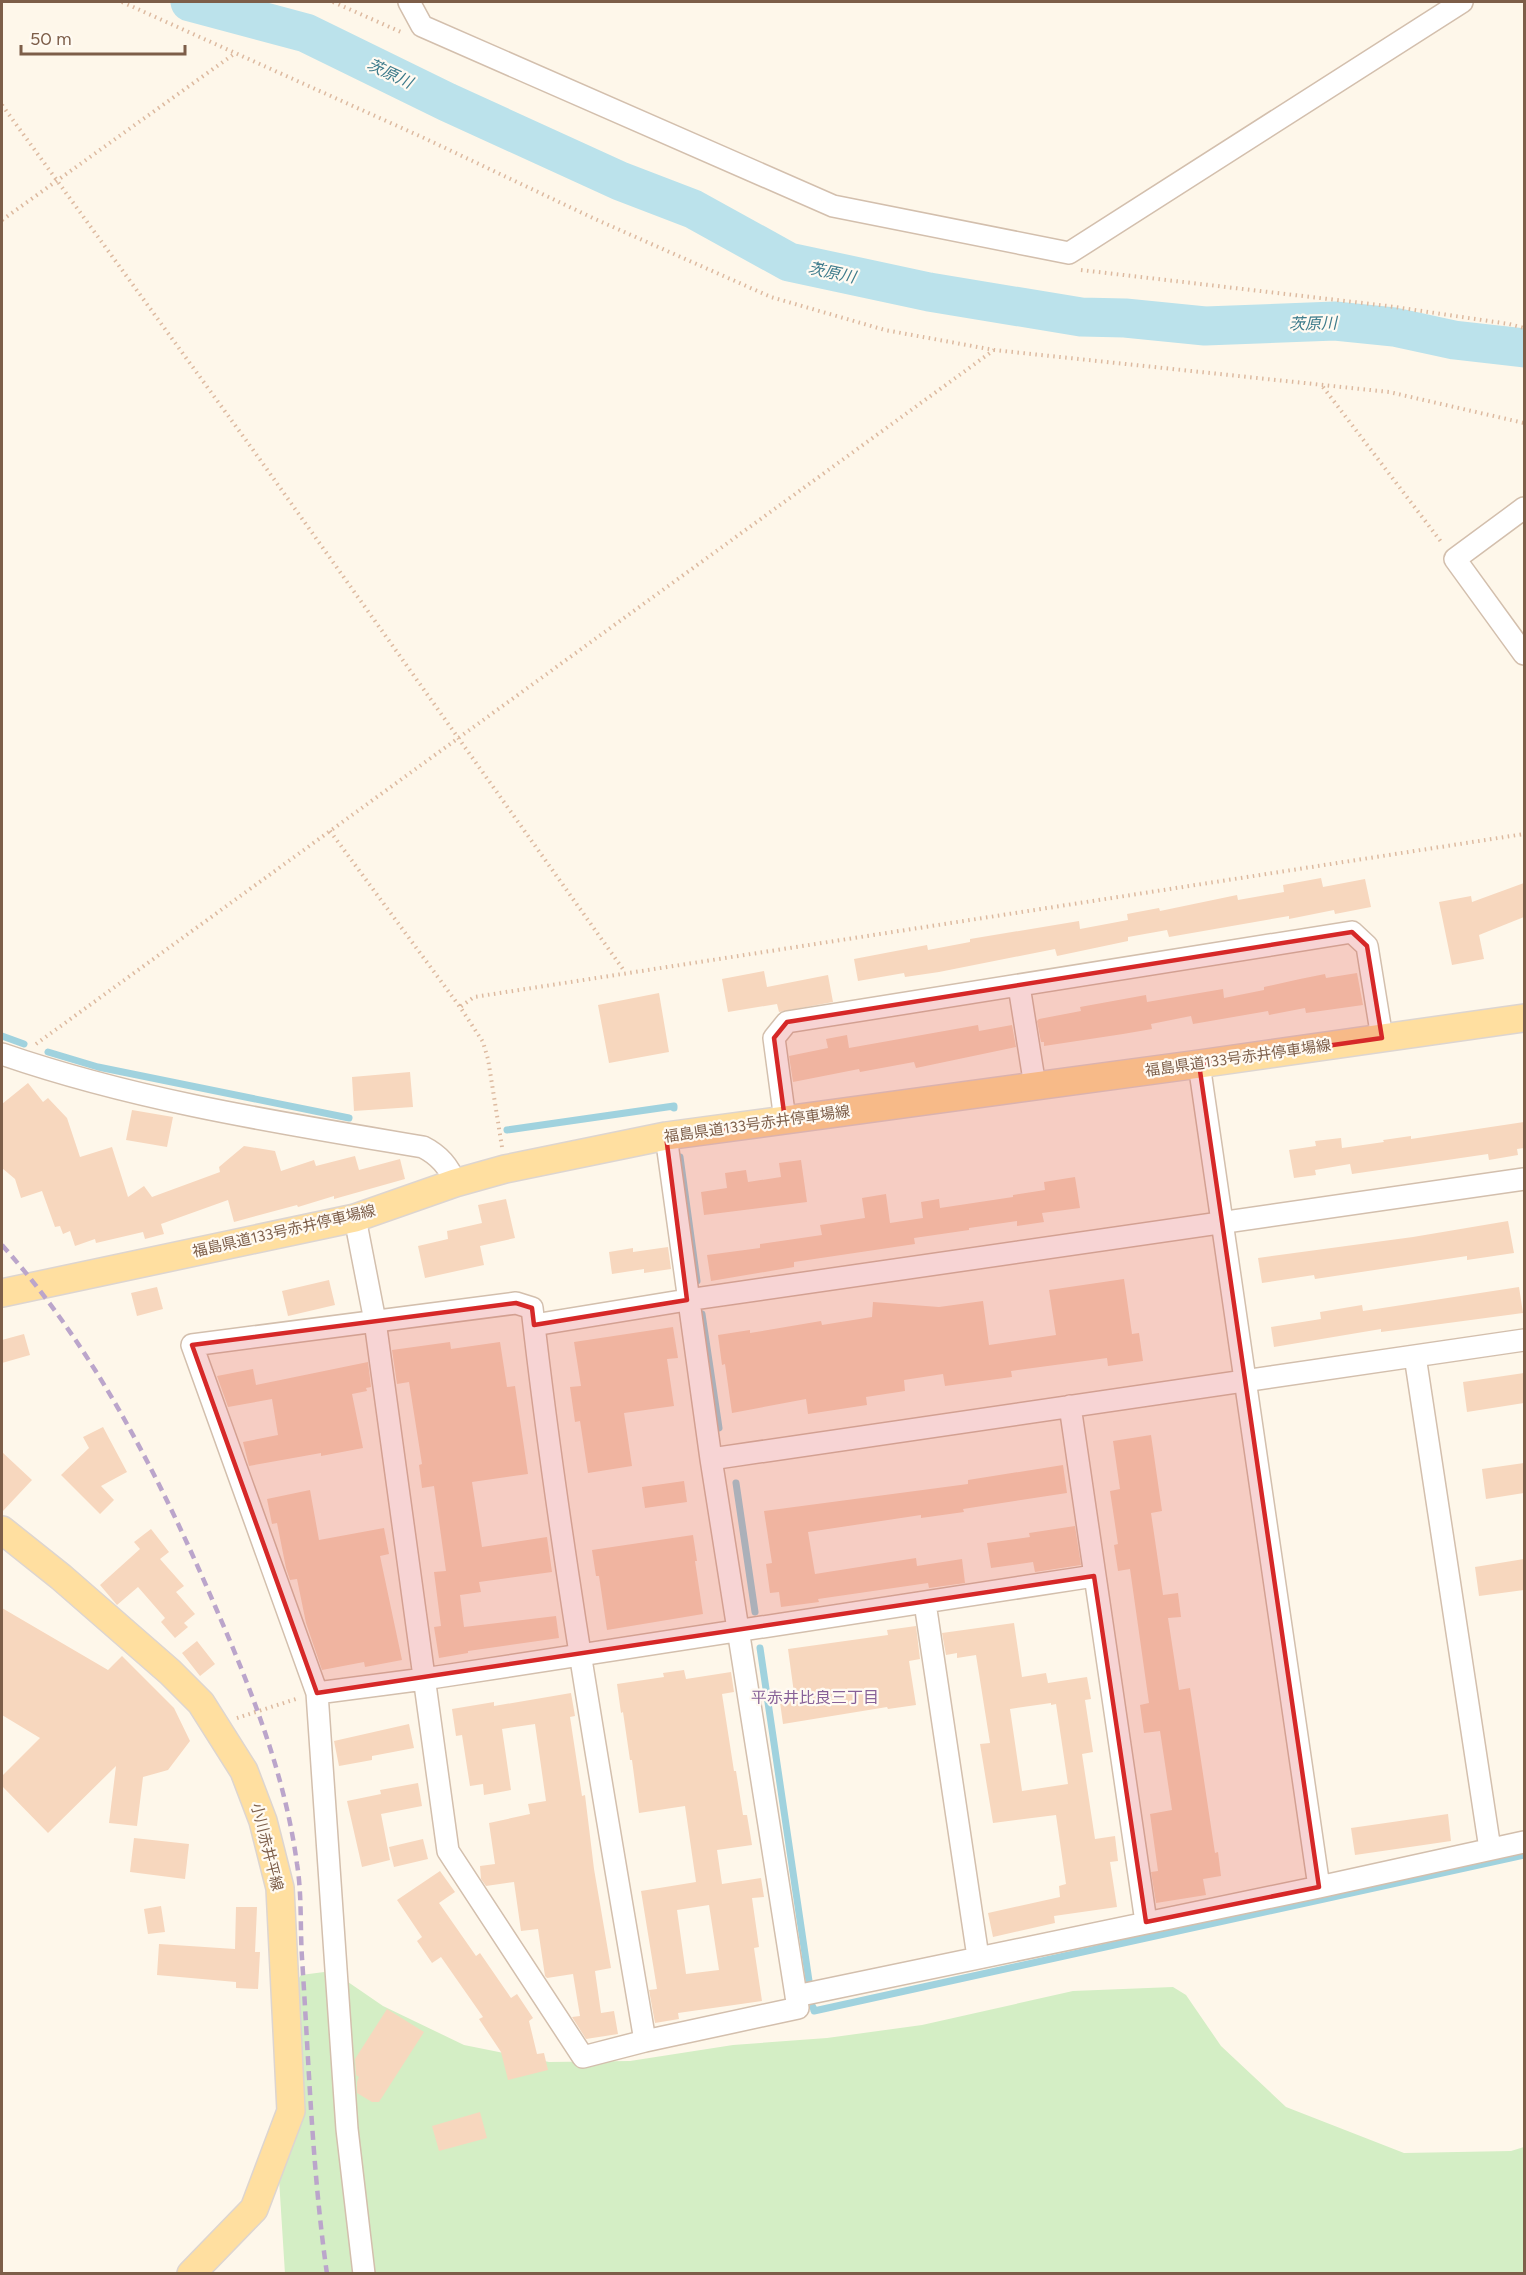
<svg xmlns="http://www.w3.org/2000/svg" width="1526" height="2275" viewBox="0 0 1526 2275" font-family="Figtree,'Noto Sans JP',sans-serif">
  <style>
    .green { fill: #d4eec5 }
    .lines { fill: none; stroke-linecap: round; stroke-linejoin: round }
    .stream { stroke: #a0d2de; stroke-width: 7 }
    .river { stroke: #bbe2eb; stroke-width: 39 }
    .building { fill: #f7d7be; fill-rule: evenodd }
    .minor-casing { stroke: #d3bfad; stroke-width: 24 }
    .major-casing { stroke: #ddd5d0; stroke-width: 30 }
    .path { stroke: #ddbaa0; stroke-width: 4; stroke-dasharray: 1.5 4.5; stroke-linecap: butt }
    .minor { stroke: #fff; stroke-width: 21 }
    .major { stroke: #ffdfa0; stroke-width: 27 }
    .rail { stroke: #bba5cb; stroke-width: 4.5; stroke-dasharray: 9 6; stroke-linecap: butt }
    .marked { fill: #d62828; fill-opacity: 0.2; stroke: #d62828; stroke-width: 4.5; stroke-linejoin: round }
    .labels { text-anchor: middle; stroke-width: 4.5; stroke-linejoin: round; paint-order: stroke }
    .street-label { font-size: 15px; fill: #7d5e49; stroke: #fffaf2 }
    .water-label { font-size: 16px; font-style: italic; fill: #3d7b8b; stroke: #fffaf2 }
    .neighbourhood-label { font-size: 16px; fill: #886198; stroke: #fffaf2 }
  </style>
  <rect width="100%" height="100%" fill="#fef7ea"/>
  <!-- green -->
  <path class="green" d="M332,1971L383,2006L464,2045L549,2062L630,2061L733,2045L827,2038L922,2025L1073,1991L1173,1987L1186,1995L1221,2046L1286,2107L1404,2153L1511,2151L1524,2147V2273L285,2274L279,2179L286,1997L301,1975Z"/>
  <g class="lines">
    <!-- stream -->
    <path class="stream" d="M2,1036L24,1044
      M48,1052L98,1067L349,1118
      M507,1130L674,1106V1108
      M680,1157L697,1281
      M702,1314L719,1428
      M736,1483L755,1612
      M760,1648L809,1981
      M813,2007L814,2011L1524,1855"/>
    <!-- river -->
    <path class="river" d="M190,2L306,33L447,102L620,181L693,209L789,262L929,292L1081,317L1125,318L1205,326L1335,321L1394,327L1454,340L1524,348"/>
  </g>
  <!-- building -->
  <path class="building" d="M1321,878L1323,887L1365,879L1371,907L1335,914L1334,910L1289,919V916L1169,937L1167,930L1128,937V941L1057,956L1055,949L939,972L905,977L904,973L858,981L854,959L927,945L928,950L970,942V939L1079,921L1080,929L1128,920L1127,914L1159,908L1160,911L1237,895L1238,900L1284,892L1283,885Z
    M1524,883V917L1479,935L1484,959L1452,965L1439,902L1471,896L1472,902Z
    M764,971L767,987L828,975L833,1002L779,1012L777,1004L728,1012L722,979Z
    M1357,973L1363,1005L1306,1013L1305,1008L1269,1015L1268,1011L1193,1024L1191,1016L1151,1024L1152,1029L1123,1034L1044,1046V1042H1041L1037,1021L1039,1019L1081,1011L1080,1007L1146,995L1147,1002L1223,989L1224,998L1264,990V987L1300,979L1325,974L1326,978Z
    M659,993L669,1052L609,1063L598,1005Z
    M978,1025L979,1031L1012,1025L1016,1047L916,1068L914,1062L860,1072L859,1069L793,1082L789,1056L828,1048L826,1039L847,1035L849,1048Z
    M410,1072L413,1107L354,1111L352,1077Z
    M28,1083L43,1102L48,1098L67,1118L80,1157L112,1147L128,1197L144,1186L152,1197L220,1172L219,1167L244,1146L275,1151L281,1171L314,1160L316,1166L355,1156L359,1170L400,1159L405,1179L334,1199V1196L298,1207L297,1205L234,1222L228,1200L161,1224L164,1234L145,1239L143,1232L96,1243L95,1239L75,1246L70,1231L63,1234L60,1226L55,1227L42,1191L21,1198L15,1179L2,1168V1104Z
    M132,1110L173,1117L167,1147L126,1140Z
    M1524,1122V1148L1517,1149L1518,1155L1489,1160L1488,1154L1352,1174L1350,1164L1315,1170L1316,1175L1294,1178L1289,1150L1316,1146L1315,1141L1341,1138L1342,1148L1384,1142L1383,1140L1411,1136V1139Z
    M801,1160L807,1202L704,1215L701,1192L727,1188L725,1173L746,1170L748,1182L781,1177L779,1163Z
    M1075,1177L1080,1208L1042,1213L1044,1222L1017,1226V1221L969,1228V1230L914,1238L915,1244L794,1262V1267L711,1281L707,1255L760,1248V1244L822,1235L820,1225L865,1218L862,1198L886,1194L890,1223L923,1218L921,1202L939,1199L940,1208L1013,1197V1195L1045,1190L1044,1182Z
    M506,1199L515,1238L480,1246L484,1265L425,1278L418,1246L448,1239L447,1231L482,1223L478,1205Z
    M1508,1221L1514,1253L1467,1260V1256L1315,1279L1314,1275L1262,1283L1258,1258L1413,1237Z
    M668,1247L671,1269L644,1273V1269L612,1274L609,1252L633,1248V1252Z
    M1124,1279L1132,1334L1139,1333L1143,1361L1108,1366L1107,1358L1011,1371L1012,1377L945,1386L943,1374L904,1380L905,1391L866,1397L867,1405L808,1414L806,1399L732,1413L725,1364L722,1365L718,1335L750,1330V1333L821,1321L822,1325L872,1317L873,1302L939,1307L983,1301L989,1345L1056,1335L1049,1290Z
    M329,1280L335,1305L288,1316L282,1291Z
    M157,1287L163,1309L137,1316L131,1293Z
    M1519,1287L1523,1313L1381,1332V1329L1274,1347L1271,1327L1321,1319L1320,1312L1362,1305L1363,1311Z
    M673,1327L678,1358L667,1359L674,1406L624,1413L632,1466L588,1473L580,1421L575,1422L570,1387L581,1386L574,1342Z
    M24,1334L30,1355L2,1363V1340Z
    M450,1342L451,1349L500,1342L507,1387L515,1386L528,1474L472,1482L482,1547L547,1537L552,1572L479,1582L481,1592L460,1595L464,1627L556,1616L559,1638L468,1651V1653L439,1658L434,1627L441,1626L434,1572L446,1571L434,1486L422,1488L419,1465L422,1464L409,1382L397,1384L392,1350Z
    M368,1362L371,1387L366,1388L367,1391L352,1394L363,1448L321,1456V1453L249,1466L243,1442L278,1435L272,1399L228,1407L217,1376L253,1369L256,1385Z
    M1524,1373V1403L1467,1412L1463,1382Z
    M103,1427L127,1472L101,1486L114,1500L100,1514L61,1475L89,1448L83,1437Z
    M1151,1435L1162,1511L1151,1513L1163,1595L1178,1593L1181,1617L1168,1618L1179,1690L1190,1688L1215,1853L1218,1852L1221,1876L1203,1879L1206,1895L1156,1903L1151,1872L1158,1871L1150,1814L1172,1810L1160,1731L1144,1733L1140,1705L1149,1703L1130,1569L1118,1571L1114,1545L1118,1544L1110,1491L1120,1489L1113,1441Z
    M2,1452L32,1480L2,1512Z
    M1524,1463V1493L1486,1499L1482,1469Z
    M1063,1465L1067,1493L963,1509L964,1512L921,1518V1515L808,1532L815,1574L916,1558L917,1566L962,1559L965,1583L929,1588L928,1583L818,1599L819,1602L781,1607L779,1592L770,1593L766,1564L772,1563L764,1511L968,1484V1480Z
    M684,1481L687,1502L645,1508L642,1487Z
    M310,1490L319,1540L384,1528L389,1554L380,1556L402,1660L365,1667L364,1662L322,1670L306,1623L297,1579L290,1580L286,1568L277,1523L272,1524L267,1499Z
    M1075,1526L1081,1565L1035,1572L1033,1562L991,1568L987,1543L1030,1537L1029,1533Z
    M151,1529L169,1552L160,1559L184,1586L176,1592L195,1614L184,1623L188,1627L175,1638L161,1622L165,1618L138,1587L117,1605L100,1585L140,1549L134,1542Z
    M693,1535L697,1561H695L703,1614L607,1630L599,1576H596L592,1550Z
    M1524,1559V1590L1479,1596L1475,1567Z
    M2,1608L108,1670L122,1656L174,1708L190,1741L168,1770L143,1777L137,1826L109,1823L116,1766L48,1833L2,1786V1776L40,1738L2,1715Z
    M1014,1623L1022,1677L1046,1673L1048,1683L1087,1677L1091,1699L1085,1700L1093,1752L1082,1754L1095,1839L1115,1836L1118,1861L1110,1862L1117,1907L1054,1916L1055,1923L993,1937L988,1913L1060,1897L1059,1886L1066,1884L1056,1815L993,1823L980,1744L990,1743L976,1655L957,1658V1653L946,1655L942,1633ZM1051,1703V1705L1056,1704L1068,1784L1022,1791L1010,1709Z
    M916,1626L920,1659L909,1661L916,1705L888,1709L887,1707L783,1724L779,1695L794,1693L788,1649L888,1635L887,1630Z
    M197,1641L215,1664L200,1676L182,1653Z
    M684,1670L686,1679L731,1672L734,1692L722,1694L734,1771H736L743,1815H747L752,1845L717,1850L722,1884L761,1878L764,1897L752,1898L759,1947L754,1948L762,2001L678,2013L679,2019L655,2023L649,1990L657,1989L641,1891L696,1882L685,1806L639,1813L632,1760H630L623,1712L621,1713L617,1684L664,1677L663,1673ZM709,1905L719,1970L686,1974L677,1910Z
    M571,1693L575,1716L570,1717L582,1796L585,1795L594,1869L611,1968L595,1971L601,2013L614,2011L618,2034L586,2039L572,2017L580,2016L573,1974L547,1978L545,1976L538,1929L521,1931L514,1882L486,1886L481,1879L480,1866L495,1864L489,1823L530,1814L528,1804L546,1801L535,1724L502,1729L511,1790L484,1795L483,1784L470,1786L462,1735L456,1736L452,1709L494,1702V1706Z
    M409,1724L414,1748L372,1756V1760L339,1766L334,1741Z
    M418,1783L422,1806L381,1814L390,1860L362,1867L347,1801L381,1794L380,1790Z
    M1448,1814L1451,1841L1355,1855L1351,1828Z
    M134,1838L189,1844L185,1879L130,1872Z
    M423,1839L428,1859L394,1867L389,1847Z
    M440,1871L455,1892L439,1903L476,1956L480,1953L511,1998L517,1994L533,2018L529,2021L537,2054L544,2053L548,2070L508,2080L501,2052L479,2019L483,2017L441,1957L432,1963L417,1941L422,1937L397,1900Z
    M161,1906L165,1932L148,1934L144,1909Z
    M236,1907H257L255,1952H260L258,1989L236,1988V1982L157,1975L159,1944L235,1949Z
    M387,2009L424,2032L379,2102H372L357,2093V2082L359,2077L356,2075L355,2059Z
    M480,2112L487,2138L439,2151L432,2126Z"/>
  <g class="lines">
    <!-- minor casing -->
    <g class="minor-casing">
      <path id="minor" d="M409,2L422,26L833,206L1069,253L1462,2
        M1524,508L1455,559L1524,654
        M1019,986L1035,1086
        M2,1054C138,1101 281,1123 423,1147C439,1155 449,1166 455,1183
        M785,1120L774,1038L787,1022L1352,932L1367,946L1382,1038
        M355,1218L375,1321L448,1851L583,2057L645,2041C604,1798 560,1554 532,1308L516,1303L192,1345L317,1693L347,2129L364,2274
        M534,1325L687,1300L1524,1179
        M1415,1356L1490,1849
        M1070,1406L1146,1922
        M711,1459L1524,1340
        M925,1603L978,1957
        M317,1693L424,1679L1094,1576
        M1319,1887L1524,1842
        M796,1996L1319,1887L1199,1064
        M645,2041L798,2008L711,1459L666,1136"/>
    </g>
    <!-- major casing -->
    <g class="major-casing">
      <path id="major" d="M2,1293L355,1218L455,1183L505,1169L666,1136L1199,1064L1524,1018
        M2,1530L61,1577L170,1672L201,1703L244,1771L263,1821L280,1888L291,2111L254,2209L191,2274"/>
    </g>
    <!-- path -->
    <path class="path" d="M122,2L424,138L595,219L771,297L885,330L994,350L1389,392L1524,423
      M333,2L401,32
      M2,105L256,454L625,972
      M2,220L234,54
      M1081,270L1388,306L1509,324L1524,328
      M1323,387L1442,543
      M330,831L460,1007
      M36,1044L994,350
      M502,1147L488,1059L483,1042L460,1007L474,997L1524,834
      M237,1718L296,1699"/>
    <!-- minor -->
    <use href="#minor" class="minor"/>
    <!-- major -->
    <use href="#major" class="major"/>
    <!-- rail -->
    <path class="rail" d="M2,1245C95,1349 160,1478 215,1606C251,1689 285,1774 297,1864C302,1895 300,1927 302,1958C309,2064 312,2169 327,2274"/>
  </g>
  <!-- marked area -->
  <path class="marked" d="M1352,932L1367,946L1382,1038L1199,1064L1319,1887L1146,1922L1094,1576L317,1693L192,1345L516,1303L532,1308L534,1325L687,1300L666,1136L785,1120L774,1038L787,1022Z"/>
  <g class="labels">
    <!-- street labels -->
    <g class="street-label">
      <text transform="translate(1238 1058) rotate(-8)" y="5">福島県道133号赤井停車場線</text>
      <text transform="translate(757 1124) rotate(-8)" y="5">福島県道133号赤井停車場線</text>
      <text transform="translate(284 1231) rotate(-13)" y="5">福島県道133号赤井停車場線</text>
      <text transform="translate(267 1847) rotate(76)" y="5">小川赤井平線</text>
    </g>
    <!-- water labels -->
    <g class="water-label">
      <text transform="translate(390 73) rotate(25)" y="6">茨原川</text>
      <text transform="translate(832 272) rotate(12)" y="6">茨原川</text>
      <text transform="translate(1313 323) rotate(-1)" y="6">茨原川</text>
    </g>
    <!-- neighbourhood labels -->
    <g class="neighbourhood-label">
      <text x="815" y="1703">平赤井比良三丁目</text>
    </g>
  </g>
  <!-- border -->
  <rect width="1526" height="2275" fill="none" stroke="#7d5e49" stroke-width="6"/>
  <!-- scale -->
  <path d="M21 45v9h164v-9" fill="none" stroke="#7d5e49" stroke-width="3"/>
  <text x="30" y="45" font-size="18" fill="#7d5e49" stroke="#fffaf2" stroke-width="4.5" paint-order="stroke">50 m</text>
</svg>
